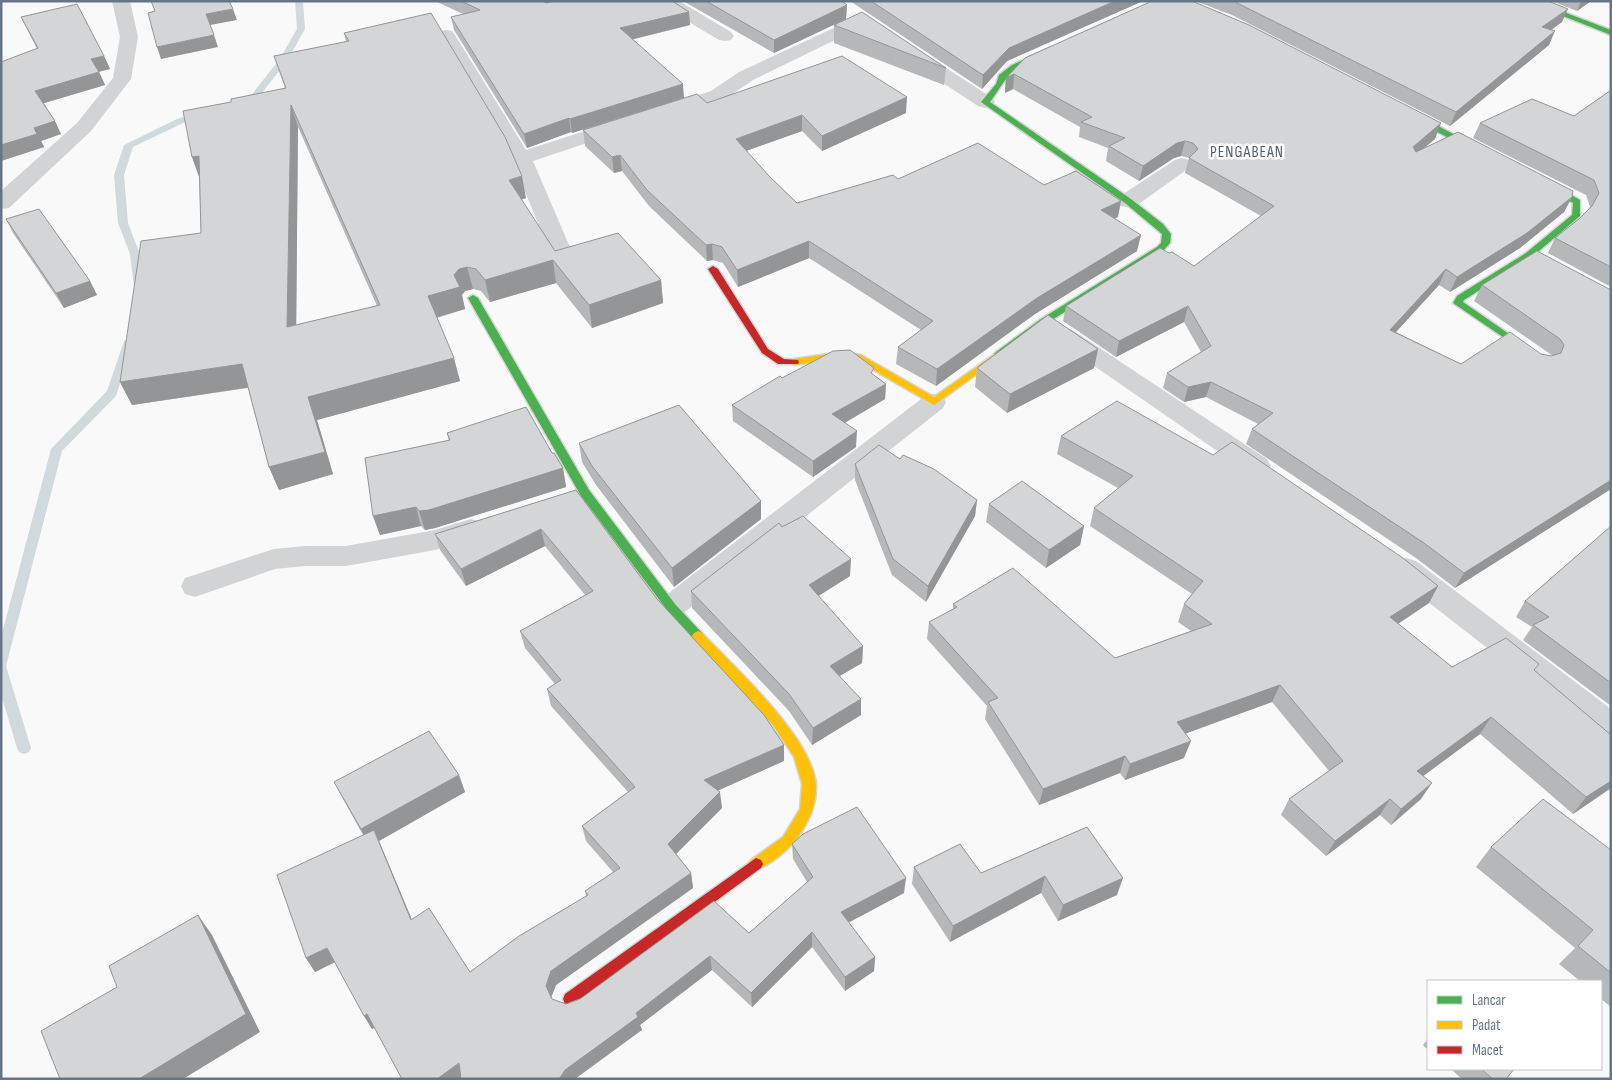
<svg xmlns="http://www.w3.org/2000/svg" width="1612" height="1080" viewBox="0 0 1612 1080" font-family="'Sofia Sans Condensed',sans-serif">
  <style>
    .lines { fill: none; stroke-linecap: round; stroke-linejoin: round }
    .stream { fill: #d2d9dd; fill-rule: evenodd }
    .fast-casing { stroke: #d4d6d8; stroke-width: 3 }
    .slow-casing { stroke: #d4d6d8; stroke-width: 3 }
    .jam-casing { stroke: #d4d6d8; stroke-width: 3 }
    .street { fill: #d2d3d4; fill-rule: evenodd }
    .fast { fill: #4caf50; fill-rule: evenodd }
    .slow { fill: #ffc107; fill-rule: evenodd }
    .jam { fill: #c62828; fill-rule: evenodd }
    .wall { fill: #b6b7b8; fill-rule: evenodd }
    .shaded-wall { fill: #949596 }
    .building { fill: #d4d5d6; stroke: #949596; fill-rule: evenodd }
    .labels { text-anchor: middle; stroke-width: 5; stroke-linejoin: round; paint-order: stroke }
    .far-quarter-label { font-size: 16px; letter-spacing: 1px; fill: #56606f; stroke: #fff }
  </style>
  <rect width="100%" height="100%" fill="#f9f9f9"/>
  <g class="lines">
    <!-- stream -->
    <path class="stream" d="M295,1H303L305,29L287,61L258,98L241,102V98L252,94L279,60L297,29Z
      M201,111L205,114L204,116L183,123L133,147L124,175L128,223L140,254L143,285L142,287H134L130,254L118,223L114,175L124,145L177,119Z
      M129,338L134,341L116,396L62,451L6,666L31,748L29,752L24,754L19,752L17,748L1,694V637L51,449L107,391L124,341Z"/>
    <!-- fast casing -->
    <g class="fast-casing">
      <path id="fast" d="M1525,1H1535L1611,30V35Z
        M1049,48L1056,50C1045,59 1029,62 1017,69C1005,77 999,90 990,102L1131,199L1163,224L1171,234L1170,243L1163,251L1047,323L999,357L994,354L996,352L1041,319L1157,247L1161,243L1162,234L1125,203L981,102L996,84L999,75L1012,65Z
        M1402,110H1408L1489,153L1485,155H1482L1402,114Z
        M1539,177L1580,200V216L1532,257L1464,300L1463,302L1538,354L1540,356L1538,358L1535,359L1453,303L1457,296L1526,253L1572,215L1573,203L1536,182V178Z
        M473,295L478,298L589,490L675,604L702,633L704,636L702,639H694L667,610L581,496L468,298Z"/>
    </g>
    <!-- slow casing -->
    <g class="slow-casing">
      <path id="slow" d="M999,351L1004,354L1002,356L934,405L856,360L842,358L794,365L789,362L794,359L842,352L861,355L934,397Z
        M698,631L702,633C735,668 811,736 816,784C817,802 811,816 802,831C792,847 774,863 756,870L751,868L749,864L751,860L783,837L800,809L802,784L794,757L773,725L694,639L692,636L694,633Z"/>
    </g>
    <!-- jam casing -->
    <g class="jam-casing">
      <path id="jam" d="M713,266L718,269L768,349L784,359L798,360L799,362L798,364H778L762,353L708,269Z
        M756,858L761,860L763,864L761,868L575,1004L570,1006L565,1004L563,999L565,994Z"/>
    </g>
    <!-- street -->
    <path class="street" d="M112,1H130L138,37L131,79L91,131L9,208L1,209V191L77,123L113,78L120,37Z
      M523,1H565L562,5C550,8 532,14 523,1Z
      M657,1H679L731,32L734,36L731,40L725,41L719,40L660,5Z
      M862,15L868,16L871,20L868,24L753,80L725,99L668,117L661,115L658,111L661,107L711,91L739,72Z
      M446,30L452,31L455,35L526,150L619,120L626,122L629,126L626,130L533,161L572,252L569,257L561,259L553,257L550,252L511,158L437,35L440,31Z
      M915,50L922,52L992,98L995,102L992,106L985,108L978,106L908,60L906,56L908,52Z
      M1182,158L1189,160L1192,164L1189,168L1136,206L1128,207L1120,206L1117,201L1120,196L1175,160Z
      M1066,328L1074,331L1267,459L1271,466L1267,473L1258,475L1249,473L1058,341L1054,336L1058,331Z
      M934,394L943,396L946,402L943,408L681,615L671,618L661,615L657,607L661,599L925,396Z
      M471,519L481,522L485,529L481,536L435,550L346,566H305L275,569L195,597L185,594L181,586L185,578L274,549L305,546H346L435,530Z
      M1406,558L1416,561L1611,709V740L1600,736L1396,577L1392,569L1396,561Z"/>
    <!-- fast -->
    <use href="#fast" class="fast"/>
    <!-- slow -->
    <use href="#slow" class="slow"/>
    <!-- jam -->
    <use href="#jam" class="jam"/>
  </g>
  <!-- wall -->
  <path class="wall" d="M435,1H543L546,3L689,12L690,25L633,39L684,98L572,133L571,132L527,148L454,30L451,17L463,14Z
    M683,1H842L847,5L846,19L774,53Z
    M850,1H1143L1007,61L982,89Z
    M1152,1L1435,139L1424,148L1572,197L1564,212L1520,248L1450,292L1439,285L1396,332L1461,364L1541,354L1551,356H1553L1474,301L1482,285L1537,251L1611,489L1455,588L1416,558L1246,444L1252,429L1258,424L1206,397L1184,402L1163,388L1167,373L1201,352L1184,322L1116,357L1063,321L1066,306L1169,253L1194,266L1261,216L1185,173L1189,158L1181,156L1174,158L1139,181L1106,161L1108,148L1079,137L1080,127L1013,89L1005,93L1006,78Z
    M1195,1H1548L1562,22L1551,30L1549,45L1450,126L1232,15Z
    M1551,1H1591L1577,11Z
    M21,17L104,56L110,69L99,72L105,85L44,103L61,134L41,141L44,147L1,161L37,49Z
    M834,25L946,68L944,85L834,43Z
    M344,33L526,198L521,200L555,251L661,280L663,303L592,328L556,283L490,302L481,291L473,289L465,291L462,295L465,309L437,318L460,381L317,420L333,474L279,490L269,467L248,388L132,405L120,382L201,233L199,177L192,157L231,102L285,88L274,56L346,42ZM298,127L377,306L296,325Z
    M1611,90V287L1548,253L1555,238L1580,218L1590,207L1586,195L1473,138L1480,123L1574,116Z
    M707,103L906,113L822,151L802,131L746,151L769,176L797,203L898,179L1044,185L1118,217L1115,218L1137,251L1035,314L936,386L896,364L898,347L921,330L809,258L738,287L723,263L713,260L707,261L649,206L622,171L614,173L585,146L583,130Z
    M6,219L90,281L97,295L64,308L13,233Z
    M1098,349L1094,368L1007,413L975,387L977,368Z
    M874,375L886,384L885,399L845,423L856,447L813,477L733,421L732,405L782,378Z
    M447,433L552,453L563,468L566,487L435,528L425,530L421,526L380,535L373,516L449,441Z
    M1061,436L1438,586L1429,603L1398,624L1452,667L1534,671L1611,788L1573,814L1480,734L1423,776L1421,799L1391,825L1380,815L1326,856L1281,815L1289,799L1329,771L1272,702L1185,733L1184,758L1125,780L1120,773L1039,805L985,719L987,706L927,639L929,622L953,610V604L1115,658L1191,631L1178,622L1184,604L1192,594L1090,526L1094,508L1118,488L1057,454Z
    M579,443L761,501V519L674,587L596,485L582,462Z
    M900,459L977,500L975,516L926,602L892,575L855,480V464Z
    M576,490L657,599L784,745V761L718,790L722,808L676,854L691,873L693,888L556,985L551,998L552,999L566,1004L749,933L807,882L793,859L792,844L904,893L848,923L875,957L874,971L845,991L812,947L752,1007L712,970L640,1025L642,1030L375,1028L372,1029L335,962L315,972L306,958L363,835L343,799L334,782L459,775L465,792L379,841L411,919L470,972L586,896L585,891L613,872L586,841L582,826L628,792L551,706L547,689L555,684L525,648L520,631L585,595L545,546L466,586L440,550L435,534Z
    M989,504L1084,526L1080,545L1046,568L986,522Z
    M1611,526V706L1523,640L1532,627L1516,617L1525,601Z
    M782,527L850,576L818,596L863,646L862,663L840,676L861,715L812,745L789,711L692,608L691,591Z
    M1087,827L1117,895L1058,921L1041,893L950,942L912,884L914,867L981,873Z
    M1491,847L1611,850V1007L1601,999V981H1580L1559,964L1575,948L1476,867Z
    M1428,1039V1050L1423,1045Z
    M1451,1069H1514L1506,1079H1462Z"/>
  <!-- shaded-wall -->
  <path class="shaded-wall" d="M1115,1H1143L1007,61L982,89L983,75L1009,48Z
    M1581,1H1591L1577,11Z
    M847,5L846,19L774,53V40Z
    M233,9L237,20L210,25L206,14Z
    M1568,9L1562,22L1537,40L1542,27Z
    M689,12L690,25L622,42L620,28Z
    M1555,31L1549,45L1450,126L1456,112Z
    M214,35L218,47L161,59L157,47Z
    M104,56L110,69L97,72L91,59Z
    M99,72L105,85L41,104L35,91Z
    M1014,74L1013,89L1005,93L1006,78Z
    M683,84L684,98L572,133L570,119Z
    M907,97L906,113L822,151V136Z
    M291,105L298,127L296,350L287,327Z
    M802,115V131L737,154L736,139Z
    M569,118L571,132L527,148L524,134Z
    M55,121L61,134L41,141L44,147L1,161V145L34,128Z
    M1441,123L1435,139L1407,162L1413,147Z
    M1185,141L1181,156L1174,158L1139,181L1143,166L1177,143Z
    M620,155L622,171L614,173L612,157Z
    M199,156L200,179L192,157Z
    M522,176L526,198L513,202L509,180Z
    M1572,197L1564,212L1520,248L1450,292L1457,277Z
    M1121,201L1118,217L1098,226L1101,210Z
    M1141,235L1137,251L1035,314L936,386L937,369L1037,298Z
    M809,241V258L738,287L737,270Z
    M712,244L713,260L707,261L706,245Z
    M553,260L556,283L490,302L485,280Z
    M467,267L473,289L465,291L462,295L465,309L434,318L428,296L454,275L459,269Z
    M1446,269L1439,285L1384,345L1390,330Z
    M661,280L663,303L592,328L589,305Z
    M90,281L97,295L64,308L56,293Z
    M1188,306L1184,322L1116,357L1119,341Z
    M1098,349L1094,368L1007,413L1010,394Z
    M454,358L460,381L317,420L333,474L279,490L269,467L308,397Z
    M242,364L251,387L132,405L120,382Z
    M1211,382L1206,397L1184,402L1188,387Z
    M886,384L885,399L832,430V414Z
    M857,431L856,447L813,477V461Z
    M563,468L566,487L435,528L425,530L419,511Z
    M1611,480V489L1455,588L1464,573Z
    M977,500L975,516L926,602L928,586Z
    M761,501V519L674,587L672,568Z
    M416,507L421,526L380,535L373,516Z
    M1084,526L1080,545L1046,568L1049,550Z
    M541,529L545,546L466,586L461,569Z
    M851,559L850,576L809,602V585Z
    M1438,586L1429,603L1381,635L1390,617Z
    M863,646L862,663L829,682L830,666Z
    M1280,685L1272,702L1171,739L1177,722Z
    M861,699V715L812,745L813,728Z
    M1491,717L1480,734L1407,788L1417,771Z
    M1191,741L1184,758L1125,780L1130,764Z
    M784,745V761L706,796L704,780Z
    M1125,756L1120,773L1039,805L1043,789Z
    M459,775L465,792L379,841L418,934L369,846L361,829Z
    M1611,781V788L1573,814L1586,797Z
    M1432,783L1421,799L1391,825L1401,809Z
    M720,792L722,808L670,860L668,844Z
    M1390,799L1380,815L1326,856L1335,841Z
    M691,873L693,888L556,985L550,1000L546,986L551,971Z
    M1045,876L1041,893L950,942L953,926Z
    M906,878L904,893L840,927L841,912Z
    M1123,878L1117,895L1058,921L1063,905Z
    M198,915L212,935L260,1032L183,1079H139Z
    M812,932V947L752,1007L751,993Z
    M327,948L335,962L315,972L306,958Z
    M710,956L712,970L640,1025L642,1030L575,1079H559L565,1070L636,1013Z
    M875,957L874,971L845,991V977Z
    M367,1014L375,1027L372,1029L364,1016Z
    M459,1063L462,1079H437Z"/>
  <!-- building -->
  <path class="building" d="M151,1H229L233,9L206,14L214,35L157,47L148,13L155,11Z
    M461,1H543L546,3L555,1H672L689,12L620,28L683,84L570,119L569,118L524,134L451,17L480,10Z
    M706,1H842L847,5L774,40Z
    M871,1H1115L1009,48L983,75Z
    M1152,1H1192L1249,25L1441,123L1413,147L1416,152L1458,132L1573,191L1572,197L1527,233L1457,277L1446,269L1390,330L1461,364L1510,332L1541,354L1551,356L1561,353L1564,345L1560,339L1482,285L1537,251L1611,290V480L1464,573L1424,543L1252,429L1273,413L1211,382L1188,387L1167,373L1211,346L1188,306L1119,341L1066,306L1160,248L1169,253L1172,252L1194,266L1274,206L1189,158L1198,149L1193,143L1185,141L1177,143L1143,166L1109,146L1125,138L1081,122L1092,117L1014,74L1006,78L1025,58Z
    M1233,1H1548L1568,9L1542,27L1555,31L1456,112Z
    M77,4L104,56L91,59L99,72L35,91L55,121L34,128L37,134L1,145V62L38,48L21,17Z
    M862,12L946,68L834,25Z
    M431,13L505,137L522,176L509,180L555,251L618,233L661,280L589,305L553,260L485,280L476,269L467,267L459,269L454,275L460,287L428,296L454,358L308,397L325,452L269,467L242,364L120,382L141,241L201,233L199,156L192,157L183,111L231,102V99L286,88L274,56L349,41L344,33ZM291,105L380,305L287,327Z
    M842,56L907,97L822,136L802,115L736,139L769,176L797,203L893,175L898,179L978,143L1044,185L1076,171L1121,201L1101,210L1141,235L1037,298L937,369L898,347L933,321L809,241L737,270L722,247L712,244L706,245L647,190L620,155L612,157L583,130L697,94L707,103Z
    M1611,90V267L1555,238L1580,218L1592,206L1599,193L1594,180L1480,123L1532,99L1574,116Z
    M39,209L90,281L56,293L6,219Z
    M1048,315L1098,349L1010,394L977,368Z
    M850,350L874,368L871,373L886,384L832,414L857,431L813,461L732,405L780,376L782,378L833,351Z
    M1117,401L1213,455L1232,442L1403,558L1438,586L1390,617L1452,667L1506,638L1539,664L1534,670L1611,735V781L1586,797L1491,717L1417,771L1432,783L1401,809L1390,799L1335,841L1289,799L1343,761L1280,685L1177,722L1191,741L1130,764L1125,756L1043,789L988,702L998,698L929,622L957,607L953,604L1013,568L1115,658L1212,624L1184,604L1203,581L1094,508L1133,476L1061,436Z
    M679,405L761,501L672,568L592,466L579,443Z
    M526,407L552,453H554L563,468L429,510L419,511L416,507L373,516L365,458L450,440L447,433Z
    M879,445L900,459L903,455L934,469L977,500L928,586L893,559L855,464Z
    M1022,481L1084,526L1049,550L989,504Z
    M576,490L657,599L764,715L784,745L704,780L720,792L668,844L691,873L551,971L546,986L552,999L566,1004L580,999L714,901L749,933L813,877L792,844L803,834L857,807L906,878L841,912L875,957L845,977L812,932L751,993L710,956L636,1013L638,1017L565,1070L559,1079H461L459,1063L437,1079H402L367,1014L364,1016L327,948L306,958L277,875L374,830L411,920L429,908L470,972L519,936L588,895L585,891L620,868L582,826L635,787L547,689L561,680L520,631L593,591L541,529L461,569L435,534Z
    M803,516L851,559L809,585L863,646L830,666L861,699L813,728L789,694L691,591L779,523L782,527Z
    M1611,526V683L1533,625L1549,617L1525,601Z
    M429,731L459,775L361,829L334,782Z
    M1543,799L1611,850V973L1578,946L1593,930L1491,847Z
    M1087,827L1123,878L1063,905L1045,876L953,926L914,867L960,844L981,873Z
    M198,915L246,1014L139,1079H60L41,1031L117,987L109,966Z
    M1481,1069H1514L1506,1079H1493Z"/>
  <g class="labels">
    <!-- far-quarter labels -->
    <g class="far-quarter-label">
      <text x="1247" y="157">PENGABEAN</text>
    </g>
  </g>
  <!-- border -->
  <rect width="1612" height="1080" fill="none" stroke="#67758b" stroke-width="5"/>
  <!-- legend -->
  <rect x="1427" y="980" width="175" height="90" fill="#ffffff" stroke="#c2c8d1"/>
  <rect x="1437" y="996" width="25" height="8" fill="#4caf50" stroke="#c2c8d1"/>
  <text x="1472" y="1005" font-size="15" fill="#67758b">Lancar</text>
  <rect x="1437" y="1021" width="25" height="8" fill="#ffc107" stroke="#c2c8d1"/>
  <text x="1472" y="1030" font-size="15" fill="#67758b">Padat</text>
  <rect x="1437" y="1046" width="25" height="8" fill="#c62828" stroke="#c2c8d1"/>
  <text x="1472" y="1055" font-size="15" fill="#67758b">Macet</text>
</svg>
